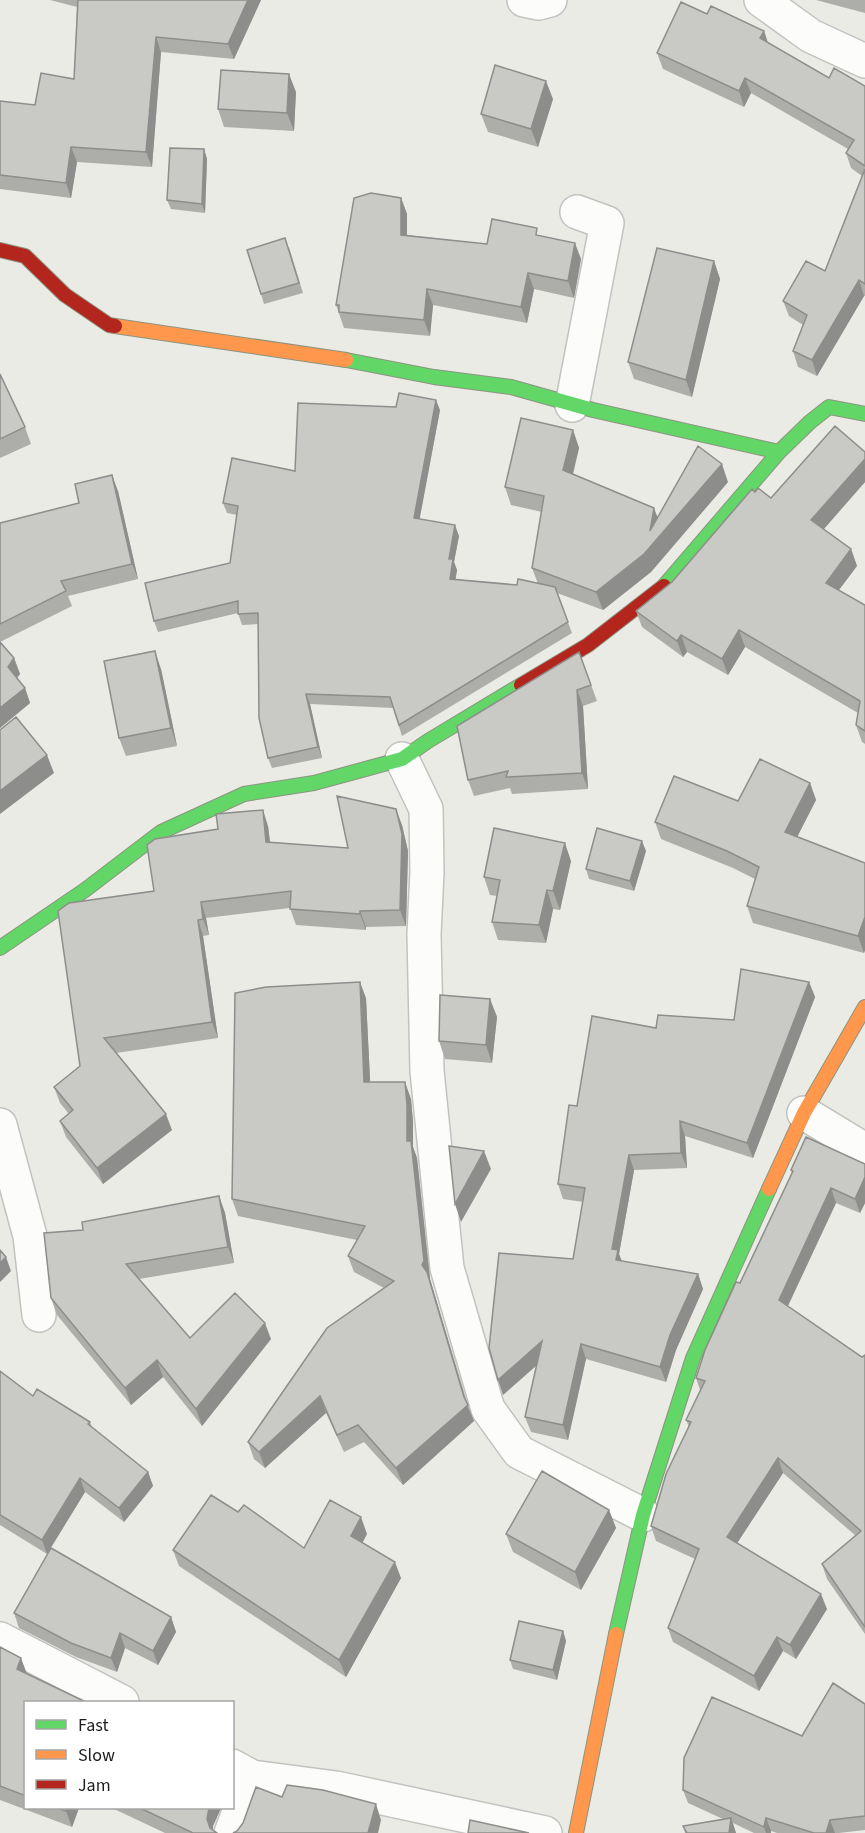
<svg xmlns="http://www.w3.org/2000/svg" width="865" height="1833" viewBox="0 0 865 1833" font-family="'Source Sans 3',sans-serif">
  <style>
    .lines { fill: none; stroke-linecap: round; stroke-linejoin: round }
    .street-casing { stroke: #c2c2c0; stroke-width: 36 }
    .fast-casing { stroke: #8c9480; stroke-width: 16 }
    .slow-casing { stroke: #8c9480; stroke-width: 16 }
    .jam-casing { stroke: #8c9480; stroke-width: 16 }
    .street { stroke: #fcfcfb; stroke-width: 33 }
    .fast { stroke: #63d668; stroke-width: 14 }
    .slow { stroke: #ff974d; stroke-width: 14 }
    .jam { stroke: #b3261e; stroke-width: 14 }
    .wall { fill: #adadaa }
    .shaded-wall { fill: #8d8d8b }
    .building { fill: #c9c9c6; stroke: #8d8d8b; stroke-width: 1.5 }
  </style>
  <rect width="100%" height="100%" fill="#ebebe6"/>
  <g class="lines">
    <!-- street casing -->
    <g class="street-casing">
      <path id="street" d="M524,0L539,3L550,0
        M761,0L811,36L865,61
        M572,405L607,223L577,212
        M402,759L426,809L427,872L424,934L427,1071L447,1268L488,1409L519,1452L643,1515
        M804,1113L865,1150
        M0,1125L30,1236L39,1315
        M0,1639L122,1702
        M232,1766L252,1777L336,1788L545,1833
        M231,1833L252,1777"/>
    </g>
    <!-- fast casing -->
    <g class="fast-casing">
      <path id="fast" d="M346,360L434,377L511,387L593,410L779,452L810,422L829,407L865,414
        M664,586L779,452
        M0,948L85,890L161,832L244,794L314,783L402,759L428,741L521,685
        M616,1634L643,1515L693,1358L769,1189"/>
    </g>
    <!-- slow casing -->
    <g class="slow-casing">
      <path id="slow" d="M115,326L346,360
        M769,1189L804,1113L865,1007
        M576,1833L616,1634"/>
    </g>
    <!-- jam casing -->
    <g class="jam-casing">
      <path id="jam" d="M0,250L25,256L65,295L109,325L115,326
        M521,685L588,645L664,586"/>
    </g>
    <!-- street -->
    <use href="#street" class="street"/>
    <!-- fast -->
    <use href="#fast" class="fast"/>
    <!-- slow -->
    <use href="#slow" class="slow"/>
    <!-- jam -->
    <use href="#jam" class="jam"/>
  </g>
  <!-- wall -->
  <path class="wall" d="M50,0H261L234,59L161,52L152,167L77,162L71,198L0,189V101L35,105L74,79L77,7Z
    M816,0H865V13Z
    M707,14L764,31L768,43L829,78L865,86V296H864L817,376L798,367L793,351L803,325L789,316L783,301L825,271L862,176L851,168L846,153L848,149L751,93L744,107L663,69L657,53Z
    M296,92L294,131L224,127L218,109Z
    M553,99L538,147L488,132L481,114Z
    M204,149L207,159L205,213L171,209L167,200Z
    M401,198L407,214V235L487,244L540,235L581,259L574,298L534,289L527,323L433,305L430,336L344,328L336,305Z
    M289,247L303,293L264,304L261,294Z
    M714,261L720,279L692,397L634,379L628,362Z
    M0,374L25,427L31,444L0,458Z
    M440,410L419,519L459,536L454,562L457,570L455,579L517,585L538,584L532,568L542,512L511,505L505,487L573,430L579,448L573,475L658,517L728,482L651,572L603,610L557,593L572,633L402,736L393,708L310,704L322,758L272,768L268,758L258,624L242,625L238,613L158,632L154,621L230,563L237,515L227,513L223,503L295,471Z
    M865,452V482L823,529L851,549L857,566L839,590L865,605V744L862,742L856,725L858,713L745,647L728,675L687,652L683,657L642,627L636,611L672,582L755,492L771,498Z
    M118,491L138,579L68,596L72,606L0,642L14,658L20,674L17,678L25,688L30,703L0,728V523L79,503Z
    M579,652L597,701L583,706L588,789L512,794L510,788L474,796L468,780Z
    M161,669L177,746L126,756L119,738Z
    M810,783L816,800L797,837L865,863V950L864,953L753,923L747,906L755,879L733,868L661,839L655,822Z
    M402,825L408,851L406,926L366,927V930L296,925L290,908L206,918L209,935L203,936L218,1038L116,1053L172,1130L103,1184L66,1137L60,1121L69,1114L60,1103L54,1087L80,1066L154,891L268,826L270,842L348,848Z
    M646,851L634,891L589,879L586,869Z
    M571,861L560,910L553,909L546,943L498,940L492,922L497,896L490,895L484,877Z
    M809,982L815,997L753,1158L685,1136L687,1168L634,1170L619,1254L622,1261L698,1274L703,1289L676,1350L666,1382L586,1359L568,1440L531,1432L525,1417L536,1366L503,1395L573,1259L583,1202L563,1199L558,1184L577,1106L656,1028L734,1020Z
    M366,998L370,1082L411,1099L413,1122V1147L417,1158L430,1279L467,1402L474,1421L403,1485L364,1442L344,1452L326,1413L265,1468L254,1459L248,1442L384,1288L354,1272L348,1256L357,1240L238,1216L232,1199Z
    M490,999L497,1017L492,1063L445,1059L439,1041Z
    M865,1164V1203L860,1213L836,1203L788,1306L862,1357L865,1355V1634L827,1579L822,1564L856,1536L783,1473L737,1543L827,1609L796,1659L783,1651L759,1691L673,1642L668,1628L695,1559L656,1541L651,1526L689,1427L686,1420L700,1390L696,1378L740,1283L792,1174L791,1170Z
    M219,1196L225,1213L234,1263L139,1279L190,1338L271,1339L202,1426L163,1377L131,1405L57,1315L51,1298Z
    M0,1371L33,1396L90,1422L92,1427L148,1472L153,1486L124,1522L85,1492L47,1554L0,1525Z
    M609,1510L616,1528L581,1590L513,1552L506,1534Z
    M238,1512L304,1548L367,1534L362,1543L401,1578L346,1677L179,1566L173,1550Z
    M14,1613L171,1617L176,1632L158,1665L125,1648L117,1672L76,1657L19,1628Z
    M563,1631L566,1641L557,1680L513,1669L510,1660Z
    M0,1647L26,1702V1808H79L72,1827L0,1800Z
    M865,1704V1830L839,1833H777L771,1831V1833H754L733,1823L736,1833H685L683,1826L723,1819L688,1803L683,1790L802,1736Z
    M112,1808H221L213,1826V1830L217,1833H165Z"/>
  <!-- shaded-wall -->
  <path class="shaded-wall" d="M248,0H261L234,59L228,44Z
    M764,31L769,46L760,38Z
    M156,37L161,52L152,167L146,152Z
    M289,74L296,92L294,131L287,113Z
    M745,78L751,93L744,107L739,91Z
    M546,81L553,99L538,147L531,129Z
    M71,147L77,162L71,198L66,183Z
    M204,149L207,159L205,213L202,204Z
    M401,198L407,214V251L401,235Z
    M575,243L581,259L574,298L568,281Z
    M714,261L720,279L692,397L686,380Z
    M528,273L534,289L527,323L521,307Z
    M859,280L864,296L817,376L812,360Z
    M427,289L433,305L430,336L424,320Z
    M436,400L440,410L418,528L414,518Z
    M573,430L579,448L569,488L563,470Z
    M865,459V482L817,537L811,520Z
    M722,464L728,482L651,572L603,610L596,592L650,531L654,508L661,526Z
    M112,475L118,491L138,579L132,564Z
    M455,525L459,536L454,562L457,570L454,590L450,579L449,559Z
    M851,549L857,566L832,599L826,583Z
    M739,630L745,647L728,675L722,659Z
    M681,635L687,652L683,657L677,641Z
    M155,651L161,669L177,746L171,728Z
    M14,658L20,674L13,683L8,667Z
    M25,688L30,703L0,728V708Z
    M577,690L583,706L588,789L582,773Z
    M306,694L310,704L322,758L318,747Z
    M47,755L54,773L0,814V791Z
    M810,783L816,800L791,849L785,832Z
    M396,809L402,825L408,851L406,926L400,910Z
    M263,810L268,826L272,858L266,842Z
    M642,841L646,851L634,891L630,881Z
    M565,843L571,861L560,910L553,891Z
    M547,890L553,909L546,943L539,925Z
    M201,902L206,918L209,935L203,919Z
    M360,911L366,927V930L360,914Z
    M865,917V950L864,953L858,936Z
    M198,920L203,936L218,1038L212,1022Z
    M360,982L366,998L371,1098L364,1082Z
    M809,982L815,997L753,1158L747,1143Z
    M490,999L497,1017L492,1063L486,1045Z
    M405,1082L411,1099L413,1122V1147L417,1158L430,1279L467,1405L474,1421L403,1485L396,1468L422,1265L407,1141Z
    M166,1114L172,1130L103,1184L97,1168Z
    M680,1121L685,1136L687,1168L681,1153Z
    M484,1151L491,1169L461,1222L455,1204Z
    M629,1155L634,1170L619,1254L623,1265L622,1275L612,1249Z
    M865,1177V1203L860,1213L855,1199Z
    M831,1188L836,1203L784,1314L779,1300Z
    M219,1196L225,1213L234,1263L228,1247Z
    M6,1257L11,1271L0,1282V1263Z
    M698,1274L703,1289L676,1350L666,1382L660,1367L670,1335Z
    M265,1323L271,1339L202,1426L196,1409Z
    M542,1341L547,1356L503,1395L498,1380Z
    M581,1344L586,1359L568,1440L563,1425Z
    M157,1360L163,1377L131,1405L125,1388Z
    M320,1396L326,1413L265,1468L259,1452Z
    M778,1458L783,1473L732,1551L727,1537Z
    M148,1472L153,1486L124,1522L119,1508Z
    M80,1478L85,1492L47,1554L42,1540Z
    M609,1510L616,1528L581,1590L575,1572Z
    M361,1517L367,1534L357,1553L351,1536Z
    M395,1562L401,1578L346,1677L339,1660Z
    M821,1594L827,1609L796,1659L790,1645Z
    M171,1617L176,1632L158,1665L153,1651Z
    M563,1631L566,1641L557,1680L553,1670Z
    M120,1633L125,1648L117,1672L111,1658Z
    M777,1637L783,1651L759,1691L754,1676Z
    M21,1658L27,1674L17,1669Z
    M376,1804L381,1820L378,1833H368Z
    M67,1808H79L72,1827L66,1811Z
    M209,1808H221L213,1826V1833L207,1819Z
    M731,1818L736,1833H729Z
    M766,1818L771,1831V1833H766L764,1827Z
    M830,1820L835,1833H826Z"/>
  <!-- building -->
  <path class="building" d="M78,0H248L228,44L156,37L146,152L71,147L66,183L0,175V101L35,105L41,73L74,79Z
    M681,2L707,14L711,6L764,31L760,38L829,78L834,68L865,86V166L846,153L854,140L745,78L739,91L657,53Z
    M495,65L546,81L531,129L481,114Z
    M221,70L289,74L287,113L218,109Z
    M170,148L204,149L202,204L167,200Z
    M865,169V284L859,280L812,360L793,351L807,315L783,301L806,261L825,271Z
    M371,193L401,198V235L487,244L492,219L537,228L536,235L575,243L568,281L528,273L521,307L427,289L424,320L339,312V305H336L354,198Z
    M285,238L299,283L261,294L247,250Z
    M657,248L714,261L686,380L628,362Z
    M0,374L25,427L0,439Z
    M399,393L436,400L414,518L455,525L449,559H453L450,579L517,585L518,579L555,587L568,622L399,725L390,697L306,694L318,747L268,758L259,718L258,613L238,614V601L154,621L145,583L230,563L238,506L223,503L232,458L295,471L298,403L396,407Z
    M521,418L573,430L563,470L654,508L650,531L698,446L722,464L644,554L596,592L532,568L544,496L505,487Z
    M835,426L865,452V459L811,520L851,549L826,583L865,605V731L856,725L860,701L739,630L722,659L681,635L677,641L636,611L672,582L752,489L755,492L758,488L771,498Z
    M112,475L132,564L61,581L66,591L0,624V523L79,503L75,484Z
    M0,642L14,658L8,667L25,688L0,708Z
    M155,651L171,728L119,738L104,661Z
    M579,652L591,685L577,690L582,773L506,777L508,771L468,780L457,726Z
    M16,717L47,755L0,791V730Z
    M760,759L810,783L785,832L865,863V917L858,936L747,906L759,867L727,851L655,822L674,776L738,801Z
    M337,796L396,809L402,834L400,910L360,911V914L290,909L291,891L201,902L203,919L198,920L212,1022L104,1038L166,1114L97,1168L60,1121L73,1110L54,1087L80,1066L58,911L69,903L154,891L147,845L155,839L218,829L216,814L263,810L266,842L348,848Z
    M494,828L565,843L553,891L547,890L539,925L492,922L500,880L484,877Z
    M597,828L642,841L630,881L586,869Z
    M741,969L809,982L747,1143L680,1121L681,1153L629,1155L612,1249L618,1250L616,1260L698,1274L670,1335L660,1367L581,1344L563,1425L525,1417L542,1341L498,1380L489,1348L499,1253L573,1259L585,1188L558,1184L569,1105L577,1106L592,1016L656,1028L658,1015L734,1020Z
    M360,982L364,1082H405L407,1105V1141H411L424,1261L422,1265L427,1272L464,1397L468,1405L396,1468L358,1425L337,1435L320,1396L259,1452L248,1442L327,1328L394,1281L348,1256L365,1226L232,1199L235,993L266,987Z
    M440,995L490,999L486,1045L439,1041Z
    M806,1137L865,1164V1177L855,1199L831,1188L779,1300L862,1357L865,1355V1627L822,1564L861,1531L778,1458L727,1537L821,1594L790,1645L777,1637L754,1676L668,1628L699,1549L651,1526L666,1474L691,1422L686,1420L705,1381L696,1378L705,1350L736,1282L740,1283L793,1171L791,1170Z
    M449,1146L484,1151L455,1204Z
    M219,1196L228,1247L126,1264L190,1338L235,1293L265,1323L196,1409L157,1360L125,1388L51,1298L44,1233L83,1230L82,1222Z
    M0,1250L6,1257L0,1263Z
    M0,1371L33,1396L37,1389L90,1422L88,1424L148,1472L119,1508L80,1478L42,1540L0,1515Z
    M542,1471L609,1510L575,1572L506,1534Z
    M211,1495L238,1512L244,1505L304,1548L330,1500L361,1517L351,1536L395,1562L339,1660L173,1550Z
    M51,1548L171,1617L153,1651L120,1633L111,1658L71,1643L14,1613Z
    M519,1621L563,1631L553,1670L510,1660Z
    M0,1647L21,1658L17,1669L86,1702H26V1796L0,1786Z
    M833,1683L865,1704V1816L830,1820L826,1833H814L766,1818L764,1827L683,1790L684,1758L712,1697L802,1736Z
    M287,1785L323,1790L376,1804L368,1833H233L237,1831L243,1823L256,1787L282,1797Z
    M57,1808H67L66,1811Z
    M140,1808H209L207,1819L210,1828L217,1833H193Z
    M731,1818L729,1833H687L683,1826Z
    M470,1820L529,1833H468Z"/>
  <!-- legend -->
  <rect x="24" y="1701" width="210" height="108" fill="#ffffff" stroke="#a5a5a5" stroke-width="1.5"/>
  <rect x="36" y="1720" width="30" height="9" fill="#63d668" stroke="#a5a5a5" stroke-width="1.5"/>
  <text x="78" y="1731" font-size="18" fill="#1d1d1d">Fast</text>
  <rect x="36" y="1750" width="30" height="9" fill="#ff974d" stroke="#a5a5a5" stroke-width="1.5"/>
  <text x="78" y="1761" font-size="18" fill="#1d1d1d">Slow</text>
  <rect x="36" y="1780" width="30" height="9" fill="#b3261e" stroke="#a5a5a5" stroke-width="1.5"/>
  <text x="78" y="1791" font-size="18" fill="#1d1d1d">Jam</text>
</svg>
